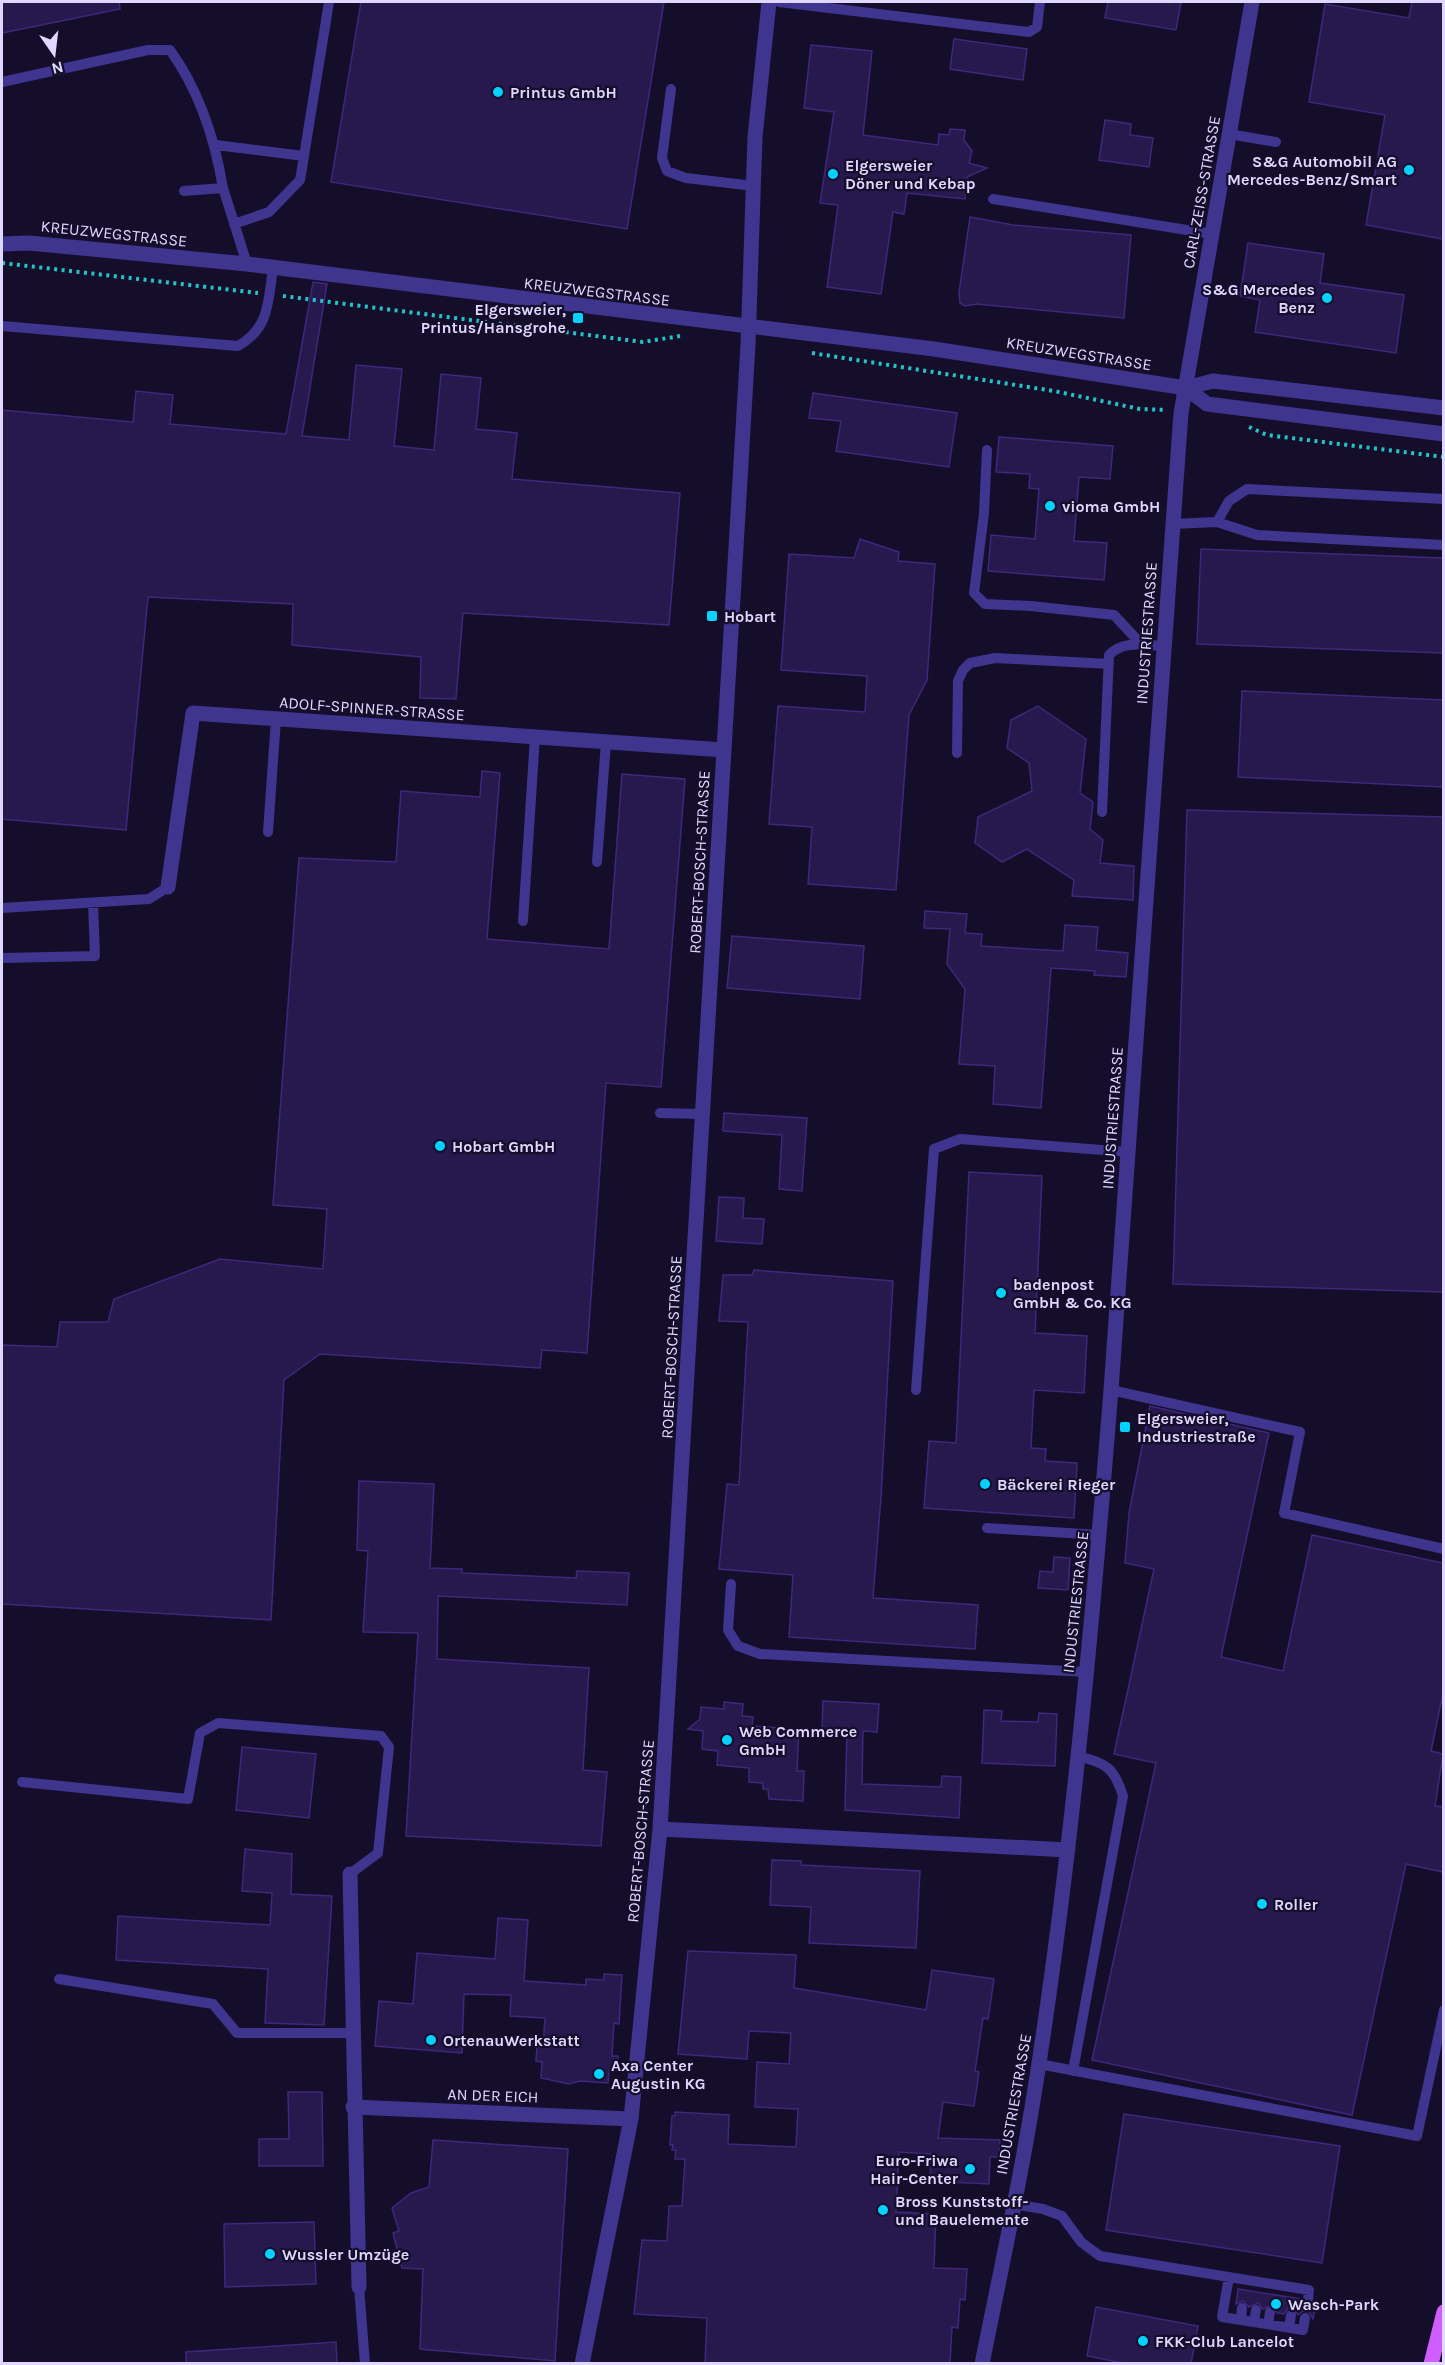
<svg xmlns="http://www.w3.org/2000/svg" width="1445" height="2365" viewBox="0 0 1445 2365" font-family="Karla,sans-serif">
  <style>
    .building { fill: #27184e; stroke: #3f277c; stroke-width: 1.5 }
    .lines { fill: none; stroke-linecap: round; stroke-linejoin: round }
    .path { stroke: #23c4c8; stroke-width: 4; stroke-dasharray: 3 4.5; stroke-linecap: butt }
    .lane { stroke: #3f348e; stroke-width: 10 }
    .street { stroke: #3f348e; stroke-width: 15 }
    .primary { stroke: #d05eff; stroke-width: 15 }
    .poi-dot { fill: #03d1ff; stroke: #150e2b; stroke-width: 2 }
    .labels { text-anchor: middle; stroke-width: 4.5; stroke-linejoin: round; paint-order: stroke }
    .poi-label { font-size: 16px; font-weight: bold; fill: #dfd7ff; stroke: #150e2b; text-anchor: start }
    .street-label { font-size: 16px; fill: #dfd7ff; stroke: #150e2b }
  </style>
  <rect width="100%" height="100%" fill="#150e2b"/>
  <!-- building -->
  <path class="building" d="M2,2H119L120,9L2,33Z
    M361,2H664L627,229L331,182Z
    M1108,2H1181L1176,30L1105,18Z
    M1412,2H1443V239L1366,225L1385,115L1309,102L1325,4L1409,18Z
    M954,39L1027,49L1023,80L950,69Z
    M811,45L872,51L863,135L938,145L939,134L949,135L950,129L965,130L964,140L972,151L969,163L987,168L967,177L965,199L907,193L904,214L893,212L881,294L827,287L838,205L820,203L834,112L804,108Z
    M1105,120L1131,124L1130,135L1153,138L1149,167L1099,160Z
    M970,217L1013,225L1131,235L1124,318L977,304L965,306L960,303L959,293Z
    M1248,243L1324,254L1320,283L1404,295L1396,353L1255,332L1260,300L1240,296Z
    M313,282L327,284L302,436L349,440L356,365L402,369L394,446L434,450L441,374L481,378L476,429L517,433L512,479L680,493L669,625L463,613L456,699L420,698L421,657L292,645L293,604L148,597L126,830L2,819V410L133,422L136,391L173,395L170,424L286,434Z
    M813,393L957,413L949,467L836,451L841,421L809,418Z
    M999,437L1113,446L1110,479L1079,477L1074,541L1107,543L1104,580L988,571L991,535L1035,539L1039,489L1029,488L1030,474L996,472Z
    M860,539L899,552L898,561L935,564L927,680L909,715L896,890L808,884L812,827L769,824L778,706L865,712L867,676L781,670L789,554L854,558Z
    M1201,549L1443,558V653L1197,644Z
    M1242,691L1443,700V787L1238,777Z
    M1038,706L1086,739L1080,793L1093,802L1090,829L1103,840L1100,863L1134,866L1133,900L1072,896L1074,880L1027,849L1002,862L975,843L978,817L1032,791L1029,763L1007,748L1011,720Z
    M482,771L500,773L487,939L609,949L622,774L685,779L661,1087L606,1083L587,1353L542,1350L540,1368L320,1354L284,1380L271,1620L2,1604V1345L57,1347L60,1322H108L114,1299L220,1259L323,1269L327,1209L273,1205L299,858L396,862L401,791L480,797Z
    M1187,810L1443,817V1292L1173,1284Z
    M925,911L967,914L965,933L982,934L981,946L1063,951L1065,925L1098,927L1096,950L1128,953L1126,977L1094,975L1095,971L1051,968L1041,1108L993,1104L995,1066L959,1064L965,989L947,964L950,929L924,928Z
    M732,936L864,946L860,999L727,988Z
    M724,1113L807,1118L802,1191L779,1189L782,1135L723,1131Z
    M969,1172L1042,1176L1035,1333L1087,1336L1084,1393L1034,1390L1031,1448L1046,1449L1045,1461L1077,1463L1074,1518L924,1508L929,1441L956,1443Z
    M719,1197L744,1198L743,1218L764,1219L762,1244L716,1241Z
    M754,1270L893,1281L881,1497L873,1598L978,1605L975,1649L789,1637L793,1575L719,1569L727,1484L739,1485L748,1322L719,1321L723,1275H752Z
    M1150,1406L1269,1433L1221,1657L1283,1671L1312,1535L1443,1563V1693L1431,1751L1443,1754L1435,1806L1443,1807V1872L1406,1864L1352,2115L1092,2060L1156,1763L1114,1754L1154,1569L1125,1563L1129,1513Z
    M359,1481L434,1484L430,1568L462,1569V1573L576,1578L577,1571L629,1573L627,1605L438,1596L437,1659L589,1668L583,1770L607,1772L601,1846L406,1836L418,1633L363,1632L368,1551L357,1550Z
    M1054,1557L1070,1558L1068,1590L1038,1588L1040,1571L1053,1572Z
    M823,1701L879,1704L877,1732L863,1731L862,1784L941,1787L942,1776L961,1777L959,1818L845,1810L847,1730L822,1729Z
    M724,1702L743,1704L742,1716L753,1717L752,1726L799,1729L797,1771H804L803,1801L769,1799L768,1789H763V1783L749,1782V1768L717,1765L718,1751L702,1749L703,1731L688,1729L700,1719L701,1707L724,1709Z
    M984,1710L1002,1711L1001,1721L1038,1722L1039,1713L1057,1714L1055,1766L982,1763Z
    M242,1747L316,1754L309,1818L236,1810Z
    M245,1849L292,1854L291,1894L332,1896L324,2025L265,2023L268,1969L116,1960L118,1916L270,1925L272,1893L242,1891Z
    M772,1860L801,1861V1865L920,1871L916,1948L809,1943L811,1907L770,1905Z
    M498,1918L528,1920L524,1981L586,1985V1979L604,1980V1974L622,1975L619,2024L614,2023L612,2056H618L616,2071H609L608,2083L580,2081L569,2084L541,2078L542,2062L536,2061L537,2047H543L545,2018L510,2016L511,1995L464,1994L462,2053L375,2046L379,2001L413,2004L417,1953L495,1959Z
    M688,1951L796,1955L794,1988L926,2010L932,1970L994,1979L988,2019L983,2018L975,2071L979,2072L974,2106L943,2102L938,2138L1000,2140L999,2157H990L989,2184L930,2181L931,2154L899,2152L896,2212L936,2214L934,2268L967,2269L965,2300L960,2299L958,2328L952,2327L950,2364H705L707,2318L634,2314L642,2240L667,2241L669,2206H682L685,2159H675L676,2150H672L673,2145H670L672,2116H675V2112L729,2115L728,2144L796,2147L798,2109L755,2107L757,2062L789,2064L791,2033L749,2031L747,2059L678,2054Z
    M288,2092H322L323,2166H259V2139H289Z
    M1124,2114L1340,2146L1322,2263L1106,2230Z
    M433,2140L568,2149L555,2361L420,2349L423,2269L402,2268L393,2233L399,2231L392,2208L411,2193L429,2187Z
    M314,2222L316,2284L225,2287L224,2224Z
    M1238,2289L1301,2299V2304L1307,2307L1317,2301L1313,2319L1309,2312L1303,2311L1298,2315L1293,2308H1288L1284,2314L1277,2313L1272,2305L1263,2309L1258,2303L1249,2307L1243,2301L1236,2304Z
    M1096,2307L1198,2326L1191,2364H1128L1087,2356Z
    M336,2342L337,2364H186V2352Z"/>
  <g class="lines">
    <!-- path -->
    <path class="path" d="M2,263L258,293
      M283,296L643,342L680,336
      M812,353L1054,391L1140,409L1166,410
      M1249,427L1267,435L1444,457"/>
    <!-- lane -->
    <path class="lane" d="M779,2L1029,32L1037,27L1040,2
      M2,82L148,50H170C199,90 215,140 223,188
      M671,89L662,158L667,171L686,178L754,186
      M1229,134L1276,142
      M216,145L304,156L300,180L269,212L234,224
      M304,156L329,2
      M184,191L223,188L247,264
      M993,199L1212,234
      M2,326L238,346C270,328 268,301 273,268
      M987,450L984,513L974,593L985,604L1031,606L1114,615L1142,645
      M1217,522L1229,501L1247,489L1444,499
      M1172,524L1217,522L1257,535L1444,545
      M957,753L958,681L963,670L970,663L995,658L1109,664
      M1102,812L1109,655C1123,640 1144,645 1163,646
      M268,832L276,719
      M597,862L606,742
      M2,908L149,899L168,887
      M523,921L535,737
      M2,958L95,956L93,903
      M660,1113L702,1114
      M916,1390L934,1149L960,1139L1128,1152
      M1111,1390L1300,1432L1284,1513L1444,1549
      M987,1528L1100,1535
      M731,1584L728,1630L738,1646L760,1654L1086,1672
      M22,1782L188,1799L200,1733L218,1723L381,1736L389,1747L378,1853L350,1874
      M59,1979L213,2004L237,2033H352
      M1039,2064L1417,2136L1444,2010
      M1073,2071L1123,1796C1114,1767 1106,1763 1077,1756
      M1014,2204L1043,2209L1062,2216L1081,2242L1100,2256L1309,2290L1308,2300
      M1229,2277L1222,2317L1303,2330L1305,2318
      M359,2287L365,2364
      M1241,2320L1242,2308
      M1254,2322L1256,2310
      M1268,2324L1270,2312
      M1289,2328L1291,2315"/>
    <!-- street -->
    <path class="street" d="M2,244L29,243L247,264L934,349L1186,388L1213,381L1444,408
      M1186,388L1207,404L1444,434
      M168,887L193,713L724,750
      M660,1829L1068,1850
      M350,1874L359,2287
      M353,2107L631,2119
      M582,2364L631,2119L660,1829L748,345L755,137L769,2
      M982,2364C1002,2264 1024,2164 1039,2063C1073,1840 1093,1615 1111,1390L1181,413L1252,2"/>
    <!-- primary -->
    <path class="primary" d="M1431,2364L1444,2312"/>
  </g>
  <!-- markers -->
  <g class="poi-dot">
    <circle cx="498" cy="92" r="6"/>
    <circle cx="1409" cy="170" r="6"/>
    <circle cx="833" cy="174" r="6"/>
    <circle cx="1327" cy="298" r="6"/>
    <rect x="572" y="312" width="12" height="12" rx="3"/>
    <circle cx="1050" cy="506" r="6"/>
    <rect x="706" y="610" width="12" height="12" rx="3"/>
    <circle cx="440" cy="1146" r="6"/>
    <circle cx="1001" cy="1293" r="6"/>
    <rect x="1119" y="1421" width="12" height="12" rx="3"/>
    <circle cx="985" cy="1484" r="6"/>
    <circle cx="727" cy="1740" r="6"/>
    <circle cx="1262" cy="1904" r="6"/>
    <circle cx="431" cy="2040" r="6"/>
    <circle cx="599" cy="2074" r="6"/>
    <circle cx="970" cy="2169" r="6"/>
    <circle cx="883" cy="2210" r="6"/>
    <circle cx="270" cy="2254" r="6"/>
    <circle cx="1276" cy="2304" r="6"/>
    <circle cx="1143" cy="2341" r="6"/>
  </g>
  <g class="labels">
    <!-- poi labels -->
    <g class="poi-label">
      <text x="510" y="98">Printus GmbH</text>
      <text x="1397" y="167" text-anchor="end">S&amp;G Automobil AG<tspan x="1397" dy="18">Mercedes-Benz/Smart</tspan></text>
      <text x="845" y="171">Elgersweier<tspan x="845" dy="18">Döner und Kebap</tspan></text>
      <text x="1315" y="295" text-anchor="end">S&amp;G Mercedes<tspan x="1315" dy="18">Benz</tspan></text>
      <text x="566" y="315" text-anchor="end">Elgersweier,<tspan x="566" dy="18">Printus/Hansgrohe</tspan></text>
      <text x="1062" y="512">vioma GmbH</text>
      <text x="724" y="622">Hobart</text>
      <text x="452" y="1152">Hobart GmbH</text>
      <text x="1013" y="1290">badenpost<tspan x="1013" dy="18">GmbH &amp; Co. KG</tspan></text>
      <text x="1137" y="1424">Elgersweier,<tspan x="1137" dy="18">Industriestraße</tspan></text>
      <text x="997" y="1490">Bäckerei Rieger</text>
      <text x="739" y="1737">Web Commerce<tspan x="739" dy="18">GmbH</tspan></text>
      <text x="1274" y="1910">Roller</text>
      <text x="443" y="2046">OrtenauWerkstatt</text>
      <text x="611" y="2071">Axa Center<tspan x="611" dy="18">Augustin KG</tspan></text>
      <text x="958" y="2166" text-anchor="end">Euro-Friwa<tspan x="958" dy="18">Hair-Center</tspan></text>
      <text x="895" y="2207">Bross Kunststoff-<tspan x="895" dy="18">und Bauelemente</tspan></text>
      <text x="282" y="2260">Wussler Umzüge</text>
      <text x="1288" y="2310">Wasch-Park</text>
      <text x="1155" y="2347">FKK-Club Lancelot</text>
    </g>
    <!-- street labels -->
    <g class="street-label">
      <text transform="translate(1201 192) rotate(-80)" y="6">CARL-ZEISS-STRASSE</text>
      <text transform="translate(114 233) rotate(6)" y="6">KREUZWEGSTRASSE</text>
      <text transform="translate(597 291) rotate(7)" y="6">KREUZWEGSTRASSE</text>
      <text transform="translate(1079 353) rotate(9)" y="6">KREUZWEGSTRASSE</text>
      <text transform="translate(1146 633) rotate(-86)" y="6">INDUSTRIESTRASSE</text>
      <text transform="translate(372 708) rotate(4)" y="6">ADOLF-SPINNER-STRASSE</text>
      <text transform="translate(699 862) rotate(-87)" y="6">ROBERT-BOSCH-STRASSE</text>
      <text transform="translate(1112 1118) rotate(-86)" y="6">INDUSTRIESTRASSE</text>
      <text transform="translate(671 1347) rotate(-87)" y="6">ROBERT-BOSCH-STRASSE</text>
      <text transform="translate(1075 1602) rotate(-84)" y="6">INDUSTRIESTRASSE</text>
      <text transform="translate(640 1831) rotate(-85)" y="6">ROBERT-BOSCH-STRASSE</text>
      <text transform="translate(493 2095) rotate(2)" y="6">AN DER EICH</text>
      <text transform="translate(1013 2104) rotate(-80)" y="6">INDUSTRIESTRASSE</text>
    </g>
  </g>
  <!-- border -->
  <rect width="1445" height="2365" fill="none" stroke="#dfd7ff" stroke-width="6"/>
  <!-- north arrow -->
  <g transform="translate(54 54) rotate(166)" stroke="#150e2b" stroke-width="4.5" paint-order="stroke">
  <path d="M0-4.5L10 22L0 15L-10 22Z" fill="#dfd7ff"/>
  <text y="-9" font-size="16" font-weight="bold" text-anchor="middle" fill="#dfd7ff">N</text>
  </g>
</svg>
